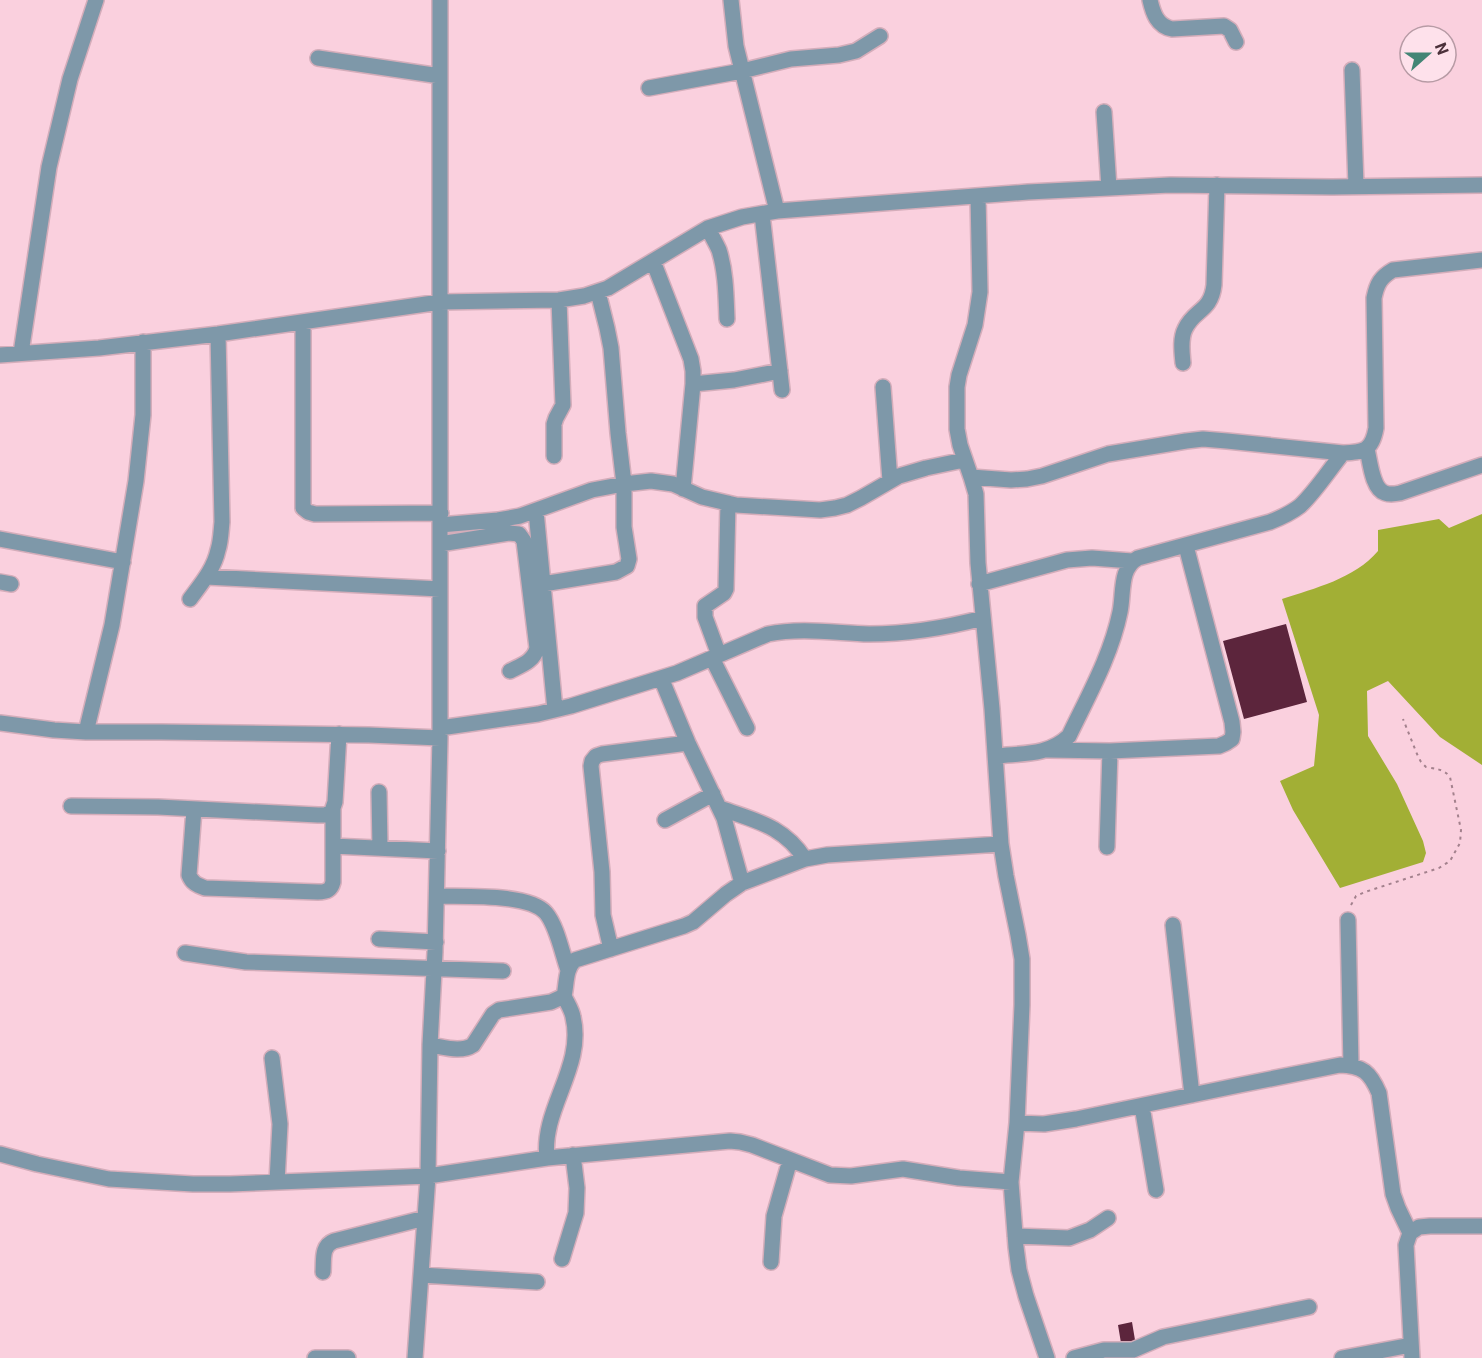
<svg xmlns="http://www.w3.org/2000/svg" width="1482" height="1358" viewBox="0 0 1482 1358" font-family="Roboto,sans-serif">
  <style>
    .water { fill: #a2af35 }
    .building { fill: #5c253c }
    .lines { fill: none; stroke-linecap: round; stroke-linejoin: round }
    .minor-casing { stroke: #d4adba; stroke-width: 18 }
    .path { stroke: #a3818d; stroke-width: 2; stroke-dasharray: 3 4.5; stroke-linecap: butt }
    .minor { stroke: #7e98a9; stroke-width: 15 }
  </style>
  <rect width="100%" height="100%" fill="#fad0de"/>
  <!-- water -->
  <path class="water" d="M1482,514V765L1440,737L1388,681L1367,691L1368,736L1397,784L1423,841L1426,853L1423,862L1340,888L1293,810L1280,781L1314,766L1319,715L1282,599C1315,588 1354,579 1378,551V530L1439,519L1449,528Z"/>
  <!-- building -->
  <path class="building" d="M1286,624L1307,702L1244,719L1223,641Z
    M1132,1322L1136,1346L1122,1349L1118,1325Z"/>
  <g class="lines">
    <!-- minor casing -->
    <g class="minor-casing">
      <path id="minor" d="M731,0L736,46L777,211
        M1150,0C1153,13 1157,26 1172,29L1224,26L1230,30L1236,42
        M318,58L440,76
        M1352,70L1356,186
        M649,88L742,71L791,59L839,55L856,51L880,36
        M1104,112L1109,188
        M978,196L980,292L975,325L959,375L957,387V429L960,445L971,477L976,494L978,563L992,709L1001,844L1006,876L1018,935L1022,959V1005L1017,1123L1011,1182L1016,1247L1019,1270L1026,1296L1047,1358
        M762,214L782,390
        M708,228C711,235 716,243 719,250C726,272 726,296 727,319
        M653,261L691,359L693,371V384L683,489
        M303,322V508L308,512L315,514L441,513
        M21,353L49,167L70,79L96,0
        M0,355L99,348L218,334L440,302L559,300L584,296L608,288L708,228L742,217L777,211L1028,192L1170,185L1332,187L1482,185
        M1183,363C1182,352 1180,339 1185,329C1194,309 1211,312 1214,285L1217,185
        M693,384L734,380L780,371
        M883,387L890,481
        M1367,449C1370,461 1372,489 1385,493C1390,495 1395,494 1400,493L1482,465
        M554,456V424L556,418L563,405L559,300
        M971,477L1011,480L1027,479L1042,476L1108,454L1186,441L1203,439L1227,441L1343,453C1364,452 1372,451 1376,428L1374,298C1377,283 1381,277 1393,270L1482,260
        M536,511L555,710
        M440,525L498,520L520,516L592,490L624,484L651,481L673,484L702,497L736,505L820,510L835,508L847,505L861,498L899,476L926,468L964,460
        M0,539L123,562
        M440,544L509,533L519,534L524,541L537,648C534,661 522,665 510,671
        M206,577L440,589
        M0,582L11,584
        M543,584L616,572L627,566L629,559L624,527V484L618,433L611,348L607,328L598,292
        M979,584L1067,560L1092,558L1132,561
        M190,599C201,584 214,569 218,550C221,541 221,531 222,522L218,334
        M719,655L705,617V606L724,593L726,589L728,503
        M712,658L747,728
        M661,678L688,743L724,818L742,883
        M0,723L54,730L86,732H161L369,735L440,738
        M440,728L538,714L571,706L677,673L768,634C801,627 836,633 869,634C908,634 945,628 983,618
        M86,732L112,625L136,481L143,415V342
        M1049,750L1110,751L1219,746L1226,743L1232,739L1233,732L1232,722L1186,546
        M996,756C1023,753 1048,756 1069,736C1088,696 1111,656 1120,612C1124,594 1119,568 1138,558L1270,522C1280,518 1291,513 1300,506C1316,491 1329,470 1343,453
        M379,792L380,848
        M71,806L158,807L318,815H326L332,811L335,802L339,734
        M720,808C755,821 783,825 805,859
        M194,809L189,875C192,883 197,885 205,888L318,892C327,892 331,890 333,882V809
        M665,820L713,794
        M333,846L438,851
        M1107,847L1110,751
        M437,896C463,897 529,893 546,913C557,926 562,953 568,970
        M1348,920L1351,1066
        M1173,925L1192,1095
        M379,939L436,942
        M611,949L603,915L602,872L591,766L592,761L596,756L602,754L688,743
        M185,953L246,962L503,971
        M430,1045C444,1047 461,1053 473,1045L493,1014L499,1010L551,1002L564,996C567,983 565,969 575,960L684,926L693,922L726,894L742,883L805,859L827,855L1001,844
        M272,1058L280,1124L277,1182
        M1142,1106L1156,1190
        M1017,1123L1044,1124L1076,1119L1240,1085L1340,1065C1363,1066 1370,1072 1379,1093L1393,1194L1398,1208L1410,1233
        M0,1154L37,1164L109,1179L193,1184H230L428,1176L547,1158L730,1141L740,1142L752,1145L830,1175L851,1176L903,1169L959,1178L1011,1182
        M547,1158C541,1109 585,1067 573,1017C572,1010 567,1003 564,996
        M1015,1236L1069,1238L1090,1230L1108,1218
        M562,1259L576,1213L577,1188L573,1155
        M771,1262L774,1216L790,1160
        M323,1272C324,1260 321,1246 334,1241L425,1218
        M421,1275L537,1282
        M315,1358H348
        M415,1358L428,1176L430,1045L435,952L440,738V0
        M1074,1358L1104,1350H1133L1163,1337L1309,1307
        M1342,1358L1411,1345
        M1412,1358L1406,1245L1410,1233L1419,1227L1430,1226H1482"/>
    </g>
    <!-- path -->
    <path class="path" d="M1351,905L1356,896L1365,892L1439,868L1450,861L1460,843L1461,830L1450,777C1444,769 1436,769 1426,767L1421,762L1417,754L1403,719"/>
    <!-- minor -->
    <use href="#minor" class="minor"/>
  </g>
  <!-- north arrow -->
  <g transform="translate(1428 54) rotate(69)"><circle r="28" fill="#fee1eb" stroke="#b79ba5" stroke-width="1.5"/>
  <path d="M0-4.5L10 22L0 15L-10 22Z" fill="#438575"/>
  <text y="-9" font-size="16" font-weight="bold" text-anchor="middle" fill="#4c313b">N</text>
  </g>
</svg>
